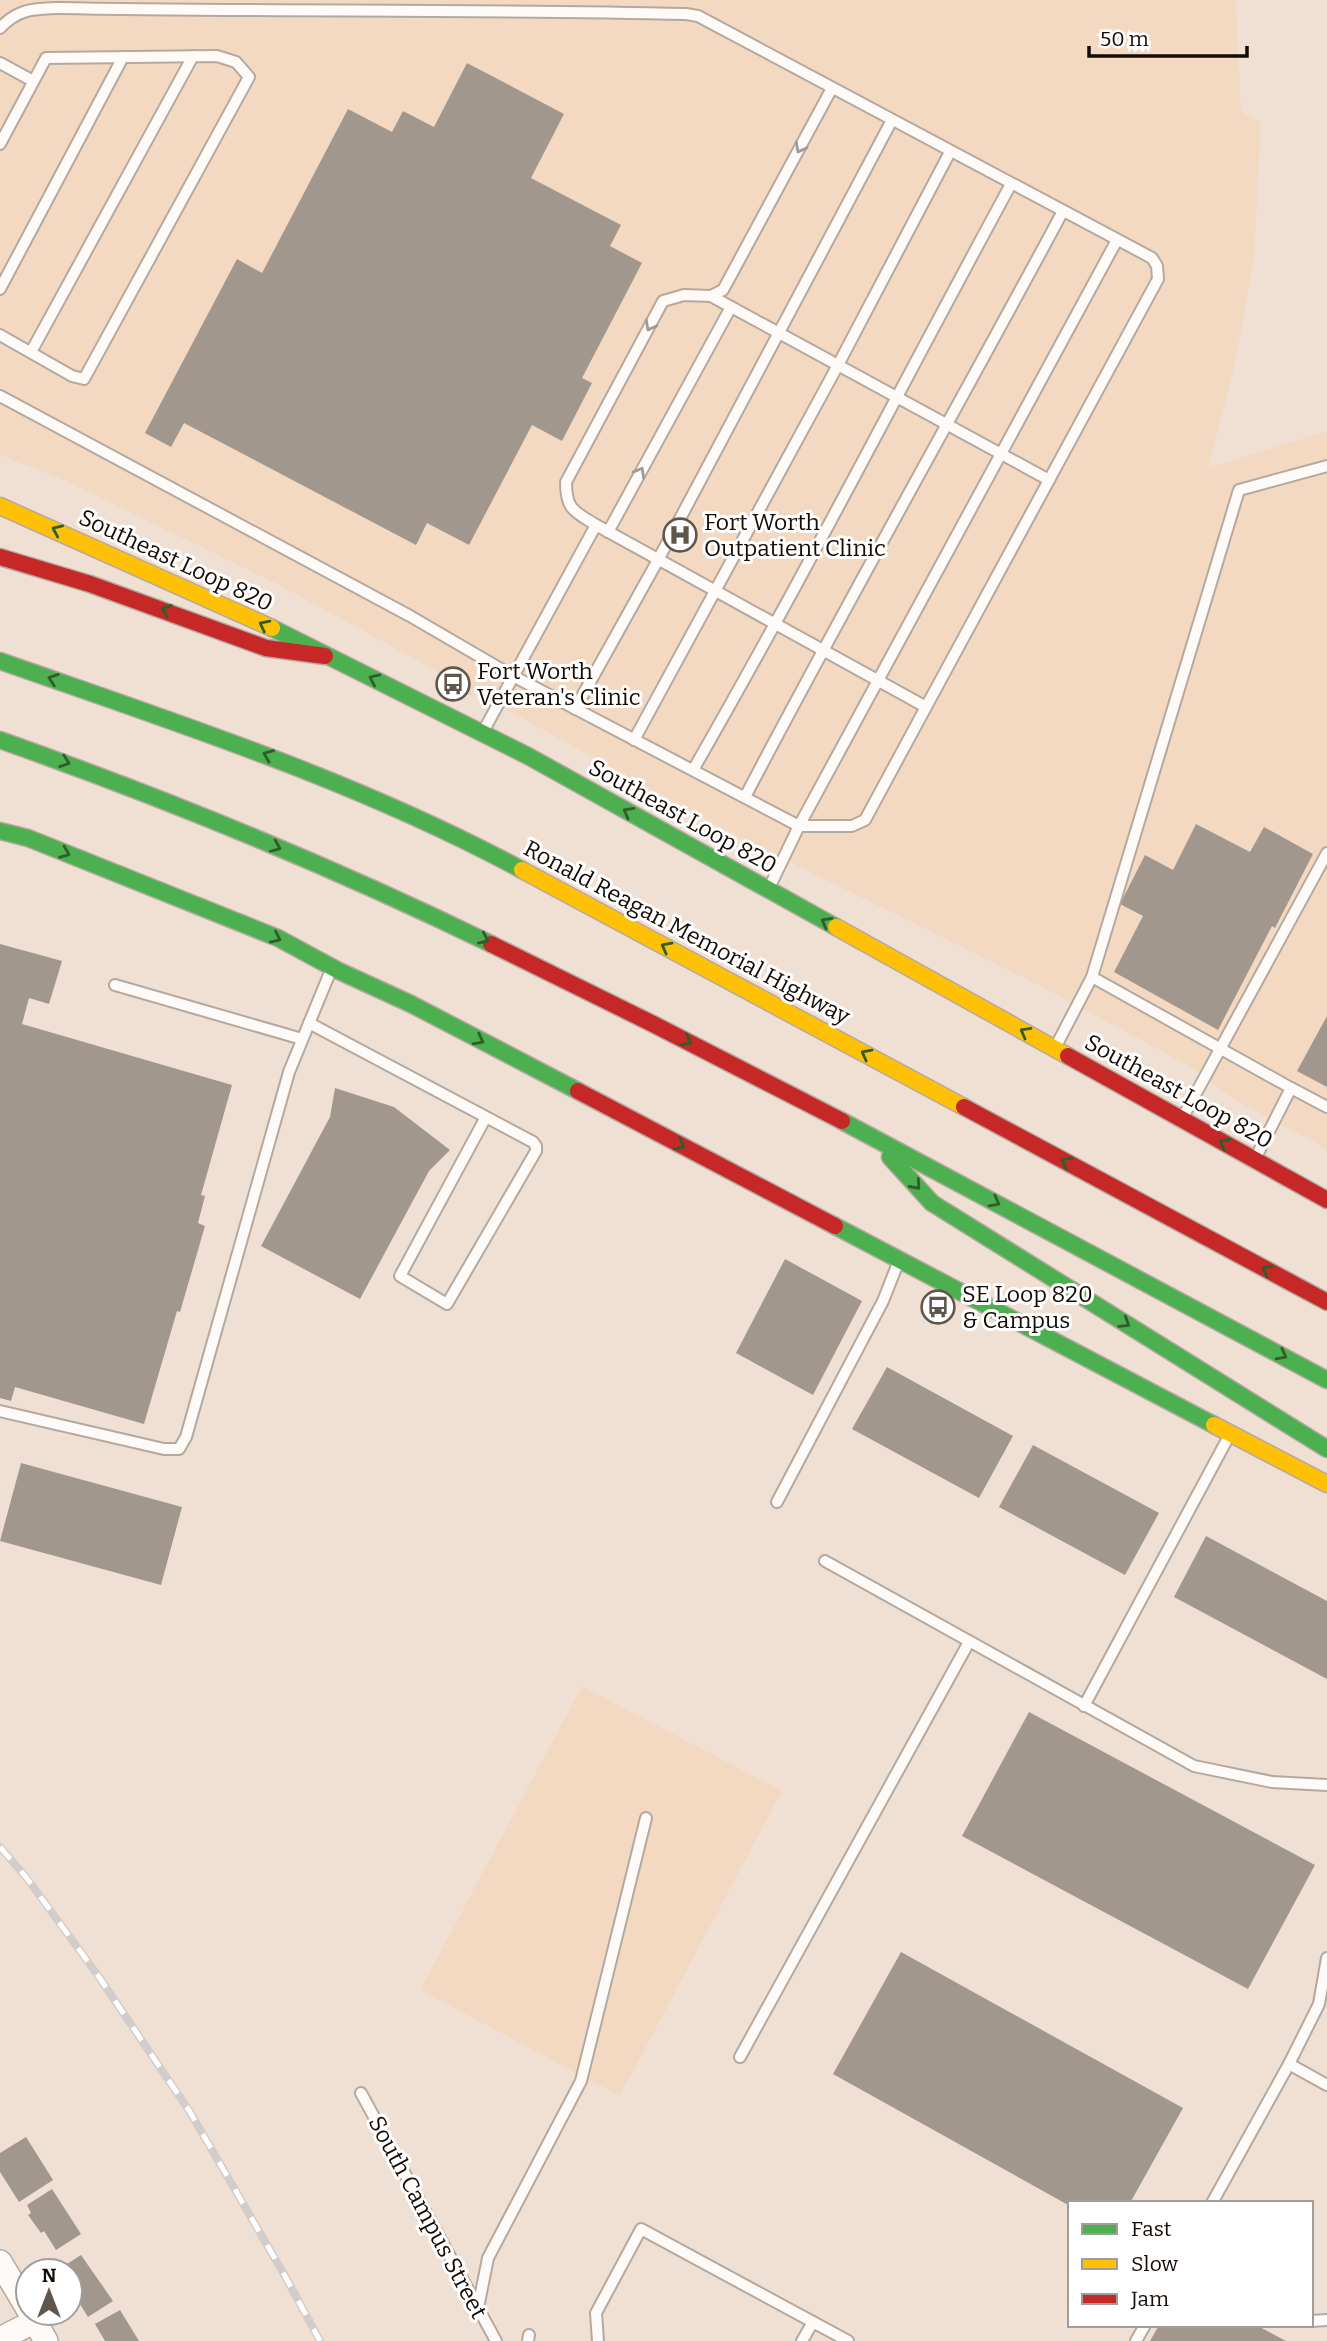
<svg xmlns="http://www.w3.org/2000/svg" width="1327" height="2341" viewBox="0 0 1327 2341" font-family="Bitter,serif">
  <style>
    .built { fill: #f3d9c2 }
    .building { fill: #a2978d }
    .lines { fill: none; stroke-linecap: round; stroke-linejoin: round }
    .lane-casing { stroke: #b5a99f; stroke-width: 14 }
    .street-casing { stroke: #b5a99f; stroke-width: 26 }
    .fast-casing { stroke: #b5a99f; stroke-width: 19 }
    .slow-casing { stroke: #b5a99f; stroke-width: 19 }
    .jam-casing { stroke: #b5a99f; stroke-width: 19 }
    .path { stroke: #dcd7d3; stroke-width: 3.5; stroke-dasharray: 3.5 5; stroke-linecap: butt }
    .lane { stroke: #fdfaf8; stroke-width: 10 }
    .street { stroke: #fdfaf8; stroke-width: 23 }
    .fast { stroke: #4caf50; stroke-width: 16 }
    .slow { stroke: #ffc107; stroke-width: 16 }
    .jam { stroke: #c62828; stroke-width: 16 }
    .rail-casing { stroke: #d2cdca; stroke-width: 8 }
    .rail { stroke: #fff; stroke-width: 5; stroke-dasharray: 16; stroke-linecap: butt }
    .oneway { stroke: #a09a96 }
    .oneway2 { stroke: #305d2a }
    .labels { text-anchor: middle; stroke-width: 6; stroke-linejoin: round; paint-order: stroke }
    .poi-label { font-size: 23px; fill: #140b04; stroke: #fff; text-anchor: start }
    .street-label { font-size: 23px; fill: #140b04; stroke: #fff }
  </style>
  <rect width="100%" height="100%" fill="#f0e0d3"/>
  <g class="built">
    <path d="M0,0h1236l5,111 20,11 -7,139 -20,108 -26,99 119,-37v718l-92,-49 -44,-33 -149,-80 -320,-159 -437,-240 -219,-107 -66,-26z"/>
    <path d="M582,1686l200,105 -162,305 -200,-106z"/>
  </g>
  <g class="building">
    <path d="M467,63l97,51 -33,64 90,47 -11,21 32,17 -60,115 10,5 -30,58 -30,-16 -63,120 -42,-22 -11,22 -232,-122 -13,24 -26,-14 92,-174 25,14 86,-164 44,23 11,-21 31,16z"/>
    <path d="M1196,824l54,28 14,-25 49,27 -38,74 -3,-2 -54,104 -104,-58 29,-56 -23,-12 25,-49 28,15z"/>
    <path d="M0,944l62,17 -13,43 -20,-6 -7,26 210,61 -31,110 4,1 -7,27 7,3 -25,86 -3,-1 -33,113 -129,-37 -4,14 -11,-3z"/>
    <path d="M1327,1016v71l-30,-16z"/>
    <path d="M335,1088l59,19 56,43 -21,21 -69,128 -99,-53 69,-129z"/>
    <path d="M785,1259l77,42 -49,94 -77,-42z"/>
    <path d="M887,1367l126,69 -34,62 -127,-69z"/>
    <path d="M1033,1445l126,68 -34,62 -126,-68z"/>
    <path d="M21,1463l161,44 -21,78 -161,-44z"/>
    <path d="M1206,1536l121,65v78l-153,-82z"/>
    <path d="M1029,1712l286,153 -67,124 -286,-153z"/>
    <path d="M901,1952l282,156 -53,95h-60v3l-237,-132z"/>
    <path d="M26,2137l27,43 -34,22 -19,-30v-19z"/>
    <path d="M52,2189l29,45 -25,16 -12,-19 -3,2 -13,-18 3,-2 -4,-8z"/>
    <path d="M81,2255l32,46 -25,16 -18,-29v-17h-3l-3,-5z"/>
    <path d="M120,2310l19,31h-34l-10,-17z"/>
    <path d="M1159,2325h97l30,16h-136z"/>
  </g>
  <g class="lines">
    <defs>
      <g id="lane">
        <path d="M0,28c18,-19 32,-19 58,-20 209,4 418,1 628,6l12,2 454,242 5,8 1,13 -232,428"/>
        <path d="M0,63l33,18"/>
        <path d="M0,144l46,-86 171,-2 19,6 13,15 -165,302 -12,-3 -72,-41"/>
        <path d="M0,289l123,-232"/>
        <path d="M711,296l338,184"/>
        <path d="M31,352l162,-296"/>
        <path d="M0,396l410,220 103,60 286,150 318,-586"/>
        <path d="M596,525c-22,-14 -30,-15 -30,-43l97,-181 21,-6 27,1 12,-6 109,-202"/>
        <path d="M608,532l123,-225"/>
        <path d="M575,709l83,-149 234,-440"/>
        <path d="M484,730l112,-205 330,182 -61,113 -13,6h-53l-29,60"/>
        <path d="M634,740l204,-375 112,-213"/>
        <path d="M693,770c111,-193 212,-391 318,-586"/>
        <path d="M745,797c103,-197 213,-390 318,-586"/>
        <path d="M1092,977l199,111"/>
        <path d="M115,985l187,54"/>
        <path d="M309,1023l224,119 3,4v5l-89,153 -47,-28 86,-159"/>
        <path d="M1056,1046l36,-69 147,-487 88,-24"/>
        <path d="M1183,1117l144,-264"/>
        <path d="M1256,1157l35,-69 36,19"/>
        <path d="M0,1411l164,38h15l7,-12 103,-365 42,-102"/>
        <path d="M777,1502l106,-201 15,-38"/>
        <path d="M825,1561l369,205 78,16 55,3"/>
        <path d="M1084,1706l145,-270"/>
        <path d="M740,2057l229,-415"/>
        <path d="M1289,2064l38,21"/>
        <path d="M361,2093l135,248"/>
        <path d="M1212,2203l77,-139 30,-60 8,-46"/>
        <path d="M478,2308l10,-50 93,-177 65,-263"/>
        <path d="M1311,2321l16,-1"/>
        <path d="M528,2341l1,-6"/>
        <path d="M598,2341l-2,-28 45,-84 207,112"/>
        <path d="M802,2341l11,-19"/>
        <path d="M1136,2341l9,-16"/>
      </g>
      <g id="street">
        <path d="M0,2262l28,47"/>
        <path d="M30,2313l16,28"/>
        <path d="M0,2339l35,-18"/>
      </g>
      <g id="fast">
        <path d="M272,628l256,128 308,171"/>
        <path d="M0,661c177,62 357,120 522,209"/>
        <path d="M0,740c167,59 331,126 491,204"/>
        <path d="M0,831l28,7 250,100 61,33 72,33 167,87"/>
        <path d="M842,1121l485,259"/>
        <path d="M890,1157l42,46 395,246"/>
        <path d="M835,1226l379,199"/>
      </g>
      <g id="slow">
        <path d="M0,506l272,122"/>
        <path d="M522,870l442,237"/>
        <path d="M836,927l232,129"/>
        <path d="M1214,1425l113,59"/>
      </g>
      <g id="jam">
        <path d="M0,557l90,27 176,64 59,8"/>
        <path d="M491,944l162,80 189,97"/>
        <path d="M1068,1056l259,144"/>
        <path d="M578,1091l257,135"/>
        <path d="M964,1107l363,195"/>
      </g>
    </defs>
    <use href="#lane" class="lane-casing"/>
    <use href="#street" class="street-casing"/>
    <use href="#fast" class="fast-casing"/>
    <use href="#slow" class="slow-casing"/>
    <use href="#jam" class="jam-casing"/>
    <path class="path" d="M435,683l3,-7 32,18 11,-18"/>
    <use href="#lane" class="lane"/>
    <use href="#street" class="street"/>
    <use href="#fast" class="fast"/>
    <use href="#slow" class="slow"/>
    <use href="#jam" class="jam"/>
    <defs>
      <path id="rail" d="M0,1847l26,30 73,100 91,135 95,164 35,65"/>
    </defs>
    <use href="#rail" class="rail-casing"/>
    <use href="#rail" class="rail"/>
  </g>
  <defs><path id="oneway-chevron" d="M-2-3.5L2.5 0L-2 3.5" fill="none" stroke-width="1.6" stroke-linecap="round" stroke-linejoin="round" transform="scale(1.75)"/></defs>
  <g class="oneway">
    <use href="#oneway-chevron" transform="translate(800 148) rotate(118)"/>
    <use href="#oneway-chevron" transform="translate(650 326) rotate(118)"/>
    <use href="#oneway-chevron" transform="translate(640 472) rotate(-61)"/>
  </g>
  <g class="oneway2">
    <use href="#oneway-chevron" transform="translate(57 530) rotate(-156)"/>
    <use href="#oneway-chevron" transform="translate(166 610) rotate(-161)"/>
    <use href="#oneway-chevron" transform="translate(264 625) rotate(-153)"/>
    <use href="#oneway-chevron" transform="translate(53 679) rotate(-161)"/>
    <use href="#oneway-chevron" transform="translate(374 679) rotate(-155)"/>
    <use href="#oneway-chevron" transform="translate(268 755) rotate(-158)"/>
    <use href="#oneway-chevron" transform="translate(65 762) rotate(20)"/>
    <use href="#oneway-chevron" transform="translate(628 812) rotate(-151)"/>
    <use href="#oneway-chevron" transform="translate(276 847) rotate(23)"/>
    <use href="#oneway-chevron" transform="translate(65 853) rotate(22)"/>
    <use href="#oneway-chevron" transform="translate(826 922) rotate(-151)"/>
    <use href="#oneway-chevron" transform="translate(276 938) rotate(25)"/>
    <use href="#oneway-chevron" transform="translate(484 939) rotate(24)"/>
    <use href="#oneway-chevron" transform="translate(666 947) rotate(-152)"/>
    <use href="#oneway-chevron" transform="translate(1025 1032) rotate(-151)"/>
    <use href="#oneway-chevron" transform="translate(479 1040) rotate(28)"/>
    <use href="#oneway-chevron" transform="translate(687 1041) rotate(27)"/>
    <use href="#oneway-chevron" transform="translate(866 1054) rotate(-152)"/>
    <use href="#oneway-chevron" transform="translate(1224 1143) rotate(-151)"/>
    <use href="#oneway-chevron" transform="translate(680 1145) rotate(28)"/>
    <use href="#oneway-chevron" transform="translate(1066 1162) rotate(-152)"/>
    <use href="#oneway-chevron" transform="translate(916 1185) rotate(48)"/>
    <use href="#oneway-chevron" transform="translate(995 1202) rotate(28)"/>
    <use href="#oneway-chevron" transform="translate(1267 1270) rotate(-152)"/>
    <use href="#oneway-chevron" transform="translate(1125 1323) rotate(32)"/>
    <use href="#oneway-chevron" transform="translate(1282 1355) rotate(28)"/>
  </g>
  <defs>
    <symbol id="hospital-ring" viewBox="-11 -11 22 22"><circle r="9.5" fill="#fff" stroke="#61564c" stroke-width="1.5"/><path d="M-5-5h3v3.5h4V-5h3V5h-3V1.5h-4V5h-3Z" fill="#61564c"/></symbol>
    <symbol id="bus-ring" viewBox="-11 -11 22 22"><circle r="9.5" fill="#fff" stroke="#61564c" stroke-width="1.5"/><path d="M-5-6H5V4H4V6H2V4H-2V6H-4V4H-5ZM-3.5-4V0h7V-4ZM-3.5 1.2v1.5H-2V1.2ZM2 1.2v1.5H3.5V1.2Z" fill="#61564c"/></symbol>
  </defs>
  <g fill-rule="evenodd">
    <use href="#hospital-ring" x="661" y="516" width="38" height="38"/>
    <use href="#bus-ring" x="434" y="665" width="38" height="38"/>
    <use href="#bus-ring" x="919" y="1288" width="38" height="38"/>
  </g>
  <g class="labels">
    <g class="poi-label">
      <text x="704" y="530">Fort Worth<tspan x="704" dy="26">Outpatient Clinic</tspan></text>
      <text x="477" y="679">Fort Worth<tspan x="477" dy="26">Veteran's Clinic</tspan></text>
      <text x="962" y="1302">SE Loop 820<tspan x="962" dy="26">&amp; Campus</tspan></text>
    </g>
    <g class="street-label">
      <text transform="translate(176 560) rotate(25)" y="8">Southeast Loop 820</text>
      <text transform="translate(683 816) rotate(29)" y="8">Southeast Loop 820</text>
      <text transform="translate(687 932) rotate(28)" y="8">Ronald Reagan Memorial Highway</text>
      <text transform="translate(1179 1091) rotate(29)" y="8">Southeast Loop 820</text>
      <text transform="translate(428 2217) rotate(62)" y="8">South Campus Street</text>
    </g>
  </g>
  <rect x="1068" y="2201" width="245" height="126" fill="#ffffff" stroke="#a19d9b" stroke-width="2"/>
  <rect x="1082" y="2224" width="35" height="10" fill="#4caf50" stroke="#a19d9b" stroke-width="2"/>
  <text x="1131" y="2236" font-size="21" fill="#140b04">Fast</text>
  <rect x="1082" y="2259" width="35" height="10" fill="#ffc107" stroke="#a19d9b" stroke-width="2"/>
  <text x="1131" y="2271" font-size="21" fill="#140b04">Slow</text>
  <rect x="1082" y="2294" width="35" height="10" fill="#c62828" stroke="#a19d9b" stroke-width="2"/>
  <text x="1131" y="2306" font-size="21" fill="#140b04">Jam</text>
  <g transform="translate(49 2292)"><circle r="33" fill="#ffffff" stroke="#a19d9b" stroke-width="2"/>
  <path d="M0-5L12 26L0 18L-12 26Z" fill="#61564c"/>
  <text y="-10" font-size="19" font-weight="bold" text-anchor="middle" fill="#140b04">N</text>
  </g>
  <path d="M1089 46v10h158v-10" fill="none" stroke="#140b04" stroke-width="3.5"/>
  <text x="1100" y="46" font-size="21" fill="#140b04" stroke="#ffffff" stroke-width="5" paint-order="stroke">50 m</text>
</svg>
